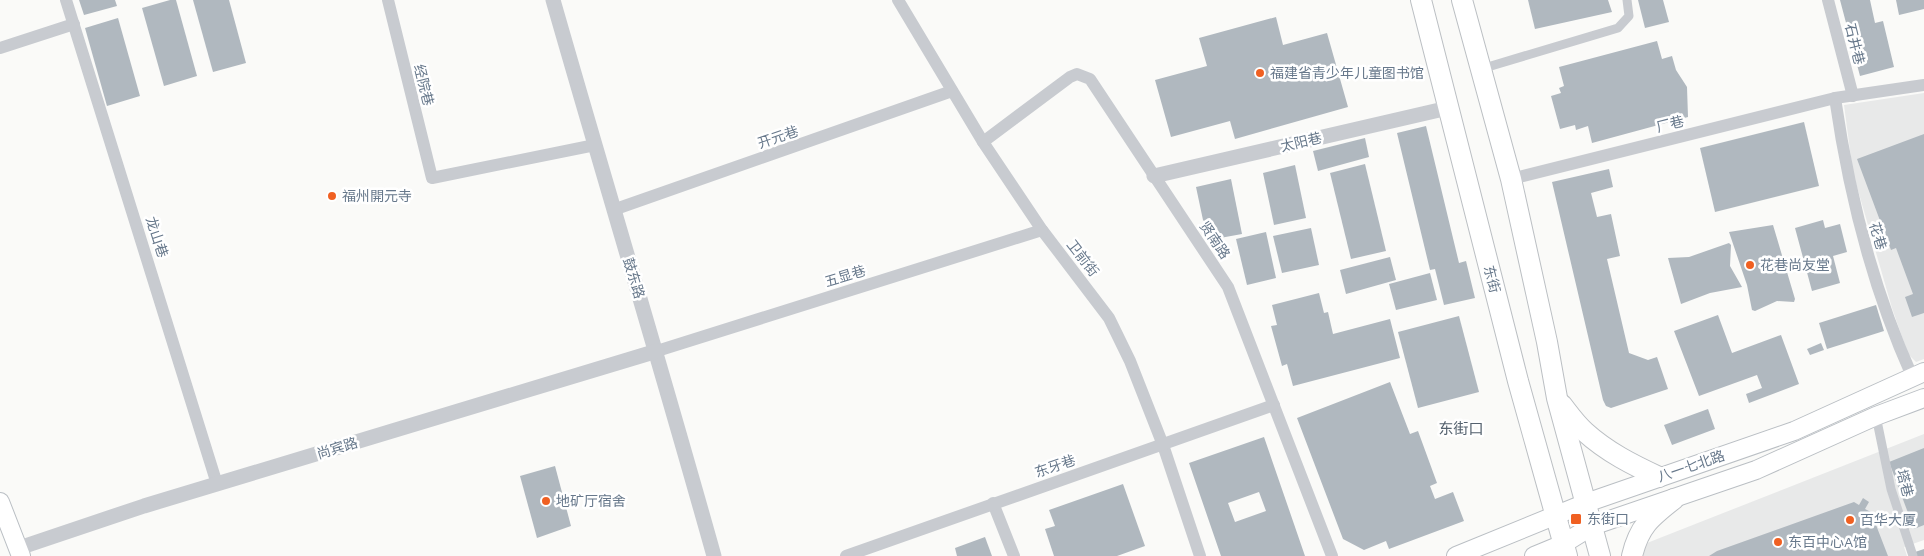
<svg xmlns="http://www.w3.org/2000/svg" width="1924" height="556" viewBox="0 0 1924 556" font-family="'Work Sans','Noto Sans SC',sans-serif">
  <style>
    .built { fill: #e8e9e9 }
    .building { fill: #b0b8bf; fill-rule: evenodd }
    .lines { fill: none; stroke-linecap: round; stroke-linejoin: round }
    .secondary-casing { stroke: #babfc4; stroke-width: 20 }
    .primary-casing { stroke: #bbbfc3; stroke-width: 22 }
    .pedestrian { stroke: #c8cbd0; stroke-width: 9 }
    .minor { stroke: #c8cbd0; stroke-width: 12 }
    .tertiary { stroke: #c8cbd0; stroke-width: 15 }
    .secondary { stroke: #fff; stroke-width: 18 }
    .primary { stroke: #fff; stroke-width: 20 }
    .poi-dot { fill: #f06022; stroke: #fff; stroke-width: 2 }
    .labels { text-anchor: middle; stroke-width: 5; stroke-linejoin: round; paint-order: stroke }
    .street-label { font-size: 14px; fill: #67788b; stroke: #fff }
    .poi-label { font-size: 14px; fill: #67788b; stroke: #fff; text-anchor: start }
    .neighbourhood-label { font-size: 15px; fill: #55626f; stroke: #fff }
  </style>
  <rect width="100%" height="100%" fill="#fafaf8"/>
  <g class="built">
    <path d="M1924,93v266l-8,3 -8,-8 -16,-46 -39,-135 -9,-68z"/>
    <path d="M1924,434v106l-20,7 3,9h-268l8,-13z"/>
  </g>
  <g class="building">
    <path d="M79,0h36l2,6 -33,9z"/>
    <path d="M170,0h6l21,76 -33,10 -22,-78z"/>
    <path d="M193,0h36l17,63 -33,9z"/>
    <path d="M1528,0h80l4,12 -77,17z"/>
    <path d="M1638,0h25l6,22 -24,6z"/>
    <path d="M1840,0h30l5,23 8,-2 11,46 -34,9z"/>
    <path d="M1896,0h28v9l-25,6z"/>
    <path d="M1276,17l7,28 44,-12 21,74 -113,32 -5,-18 -59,16 -16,-57 52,-14 -8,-28z"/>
    <path d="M118,18l22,78 -33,10 -22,-78z"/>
    <path d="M1657,41l5,18 10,-3 4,14 11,17 1,30 -96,26 -4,-17 -12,4 -1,-5 -15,4 -9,-33 10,-3 -2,-5 5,-2 -5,-19z"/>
    <path d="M1804,122l15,64 -104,26 -15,-64z"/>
    <path d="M1426,126l33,137 7,-2 9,37 -31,7 -9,-36 -5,1 -33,-137z"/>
    <path d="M1924,134v179l-12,4 -7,-20 8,-3 -17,-46 -5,2 -34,-91z"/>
    <path d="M1365,138l4,19 -51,14 -5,-20z"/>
    <path d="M1365,164l21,87 -35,8 -21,-86z"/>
    <path d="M1295,165l11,53 -32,7 -11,-52z"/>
    <path d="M1609,169l4,18 -22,6 6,24 14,-3 9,42 -13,3 22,94 19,7 9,-3 11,32 -57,19 -5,-2 -3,-6 -51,-218z"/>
    <path d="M1231,179l11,55 -22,4 -17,-18 -7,-33z"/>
    <path d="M1823,220l2,8 15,-4 7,28 -14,4 7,27 -28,8 -17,-63z"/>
    <path d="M1773,225l22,74 -1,3 -17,-1 -22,10 -3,-1 -5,-25 -18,-53z"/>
    <path d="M1311,228l8,37 -37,8 -9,-37z"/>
    <path d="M1266,232l10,46 -29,7 -11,-46z"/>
    <path d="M1729,243l2,2 -1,21 12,21 -32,6 -29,11 -13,-46 21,-1z"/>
    <path d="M1390,257l6,23 -50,14 -6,-24z"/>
    <path d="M1430,273l7,27 -41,10 -7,-26z"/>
    <path d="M1319,293l5,20 4,-1 5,22 57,-15 10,39 -107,28 -6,-22 -5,2 -11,-40 6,-1 -5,-20z"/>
    <path d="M1876,305l8,26 -57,18 -8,-26z"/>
    <path d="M1718,315l14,38 49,-18 18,49 -50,19 -3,-9 16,-6 -5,-13 -58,21 -25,-65z"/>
    <path d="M1459,316l20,76 -61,16 -20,-76z"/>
    <path d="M1821,343l3,7 -14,5 -3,-6z"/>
    <path d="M1390,382l20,52 8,-3 19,52 -7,3 5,13 18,-7 11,29 -75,28 -3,-8 -22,9 -21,-11 -46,-121z"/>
    <path d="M1708,409l7,20 -43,16 -8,-20z"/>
    <path d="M1264,437l41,119h-84l-32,-93zM1259,492l7,19 -31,11 -7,-19z"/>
    <path d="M1924,448v77l-10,4 -25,-67z"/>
    <path d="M555,466l16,60 -34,12 -17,-62z"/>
    <path d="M1123,484l22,62 -28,10h-63l-9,-27 10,-3 -6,-16z"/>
    <path d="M1863,498l6,4 -4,7 6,3 17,44h-179l8,-5 137,-49 5,3z"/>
    <path d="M985,537l7,19h-35l-2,-8z"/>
    <path d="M1924,549v7h-8l-1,-4z"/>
  </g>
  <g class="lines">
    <defs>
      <g id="secondary">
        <path d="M0,502l21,54"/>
        <path d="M1456,556l130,-53 208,-72 130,-59"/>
        <path d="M1534,556l29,-12 29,-18 164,-56 120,-54 48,-18"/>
      </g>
      <g id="primary">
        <path d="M1421,0l97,381 49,175"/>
        <path d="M1462,0l49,179 36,163 10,56 43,158"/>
        <path d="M1562,405c7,9 14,19 23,27 22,20 48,33 74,45"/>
        <path d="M1632,556c7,-30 19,-39 42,-57"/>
      </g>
    </defs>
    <use href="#secondary" class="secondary-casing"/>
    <use href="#primary" class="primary-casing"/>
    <g class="pedestrian">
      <path d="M1481,69l137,-41 11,-12 -2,-16"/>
      <path d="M1876,416l15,73 22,67"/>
    </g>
    <g class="minor">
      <path d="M66,0l151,484"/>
      <path d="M388,0l44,178 163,-33"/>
      <path d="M898,0l85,142 59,88 67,88 21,43 33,84 37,111"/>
      <path d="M1828,0l25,96"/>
      <path d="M0,48l74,-24"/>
      <path d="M1835,98c14,97 37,189 77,278"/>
      <path d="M983,142l87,-65 7,-3 13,5 138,208 104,269"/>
      <path d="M1511,179l324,-81 89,-13"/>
      <path d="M613,210l339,-119"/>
      <path d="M657,351l385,-121"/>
      <path d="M993,503l21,53"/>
      <path d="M846,556l428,-151"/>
    </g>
    <g class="tertiary">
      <path d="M553,0c53,185 109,370 161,556"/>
      <path d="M1154,176l294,-68"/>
      <path d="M19,548l125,-42 513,-155"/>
    </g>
    <use href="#secondary" class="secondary"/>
    <use href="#primary" class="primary"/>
  </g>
  <g class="poi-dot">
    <circle cx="1260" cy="73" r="5"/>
    <circle cx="332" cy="196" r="5"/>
    <circle cx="1750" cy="265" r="5"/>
    <circle cx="546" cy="501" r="5"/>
    <rect x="1570" y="513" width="12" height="12" rx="2.5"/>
    <circle cx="1850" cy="520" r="5"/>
    <circle cx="1778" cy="542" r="5"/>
  </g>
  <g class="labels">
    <g class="street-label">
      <text transform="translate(1855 44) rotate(76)" y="5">石井巷</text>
      <text transform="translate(424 85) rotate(76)" y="5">经院巷</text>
      <text transform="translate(1670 124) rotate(-14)" y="5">厂巷</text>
      <text transform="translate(778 137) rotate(-19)" y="5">开元巷</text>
      <text transform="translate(1301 142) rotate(-13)" y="5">太阳巷</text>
      <text transform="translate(1878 236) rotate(73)" y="5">花巷</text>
      <text transform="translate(157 237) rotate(72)" y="5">龙山巷</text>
      <text transform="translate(1215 240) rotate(56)" y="5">贤南路</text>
      <text transform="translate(1083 258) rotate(52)" y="5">卫前街</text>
      <text transform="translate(845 276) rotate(-17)" y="5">五显巷</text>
      <text transform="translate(634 278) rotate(73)" y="5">鼓东路</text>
      <text transform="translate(1492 279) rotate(76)" y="5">东街</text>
      <text transform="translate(337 448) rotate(-17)" y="5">尚宾路</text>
      <text transform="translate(1055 466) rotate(-19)" y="5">东牙巷</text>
      <text transform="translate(1691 466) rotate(-19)" y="5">八一七北路</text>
      <text transform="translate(1905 483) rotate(76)" y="5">塔巷</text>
    </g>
    <g class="poi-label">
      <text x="1270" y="78">福建省青少年儿童图书馆</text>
      <text x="342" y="201">福州開元寺</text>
      <text x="1760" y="270">花巷尚友堂</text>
      <text x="556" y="506">地矿厅宿舍</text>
      <text x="1587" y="524">东街口</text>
      <text x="1860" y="525">百华大厦</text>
      <text x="1788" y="547">东百中心A馆</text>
    </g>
    <g class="neighbourhood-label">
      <text x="1461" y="434">东街口</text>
    </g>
  </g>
</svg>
